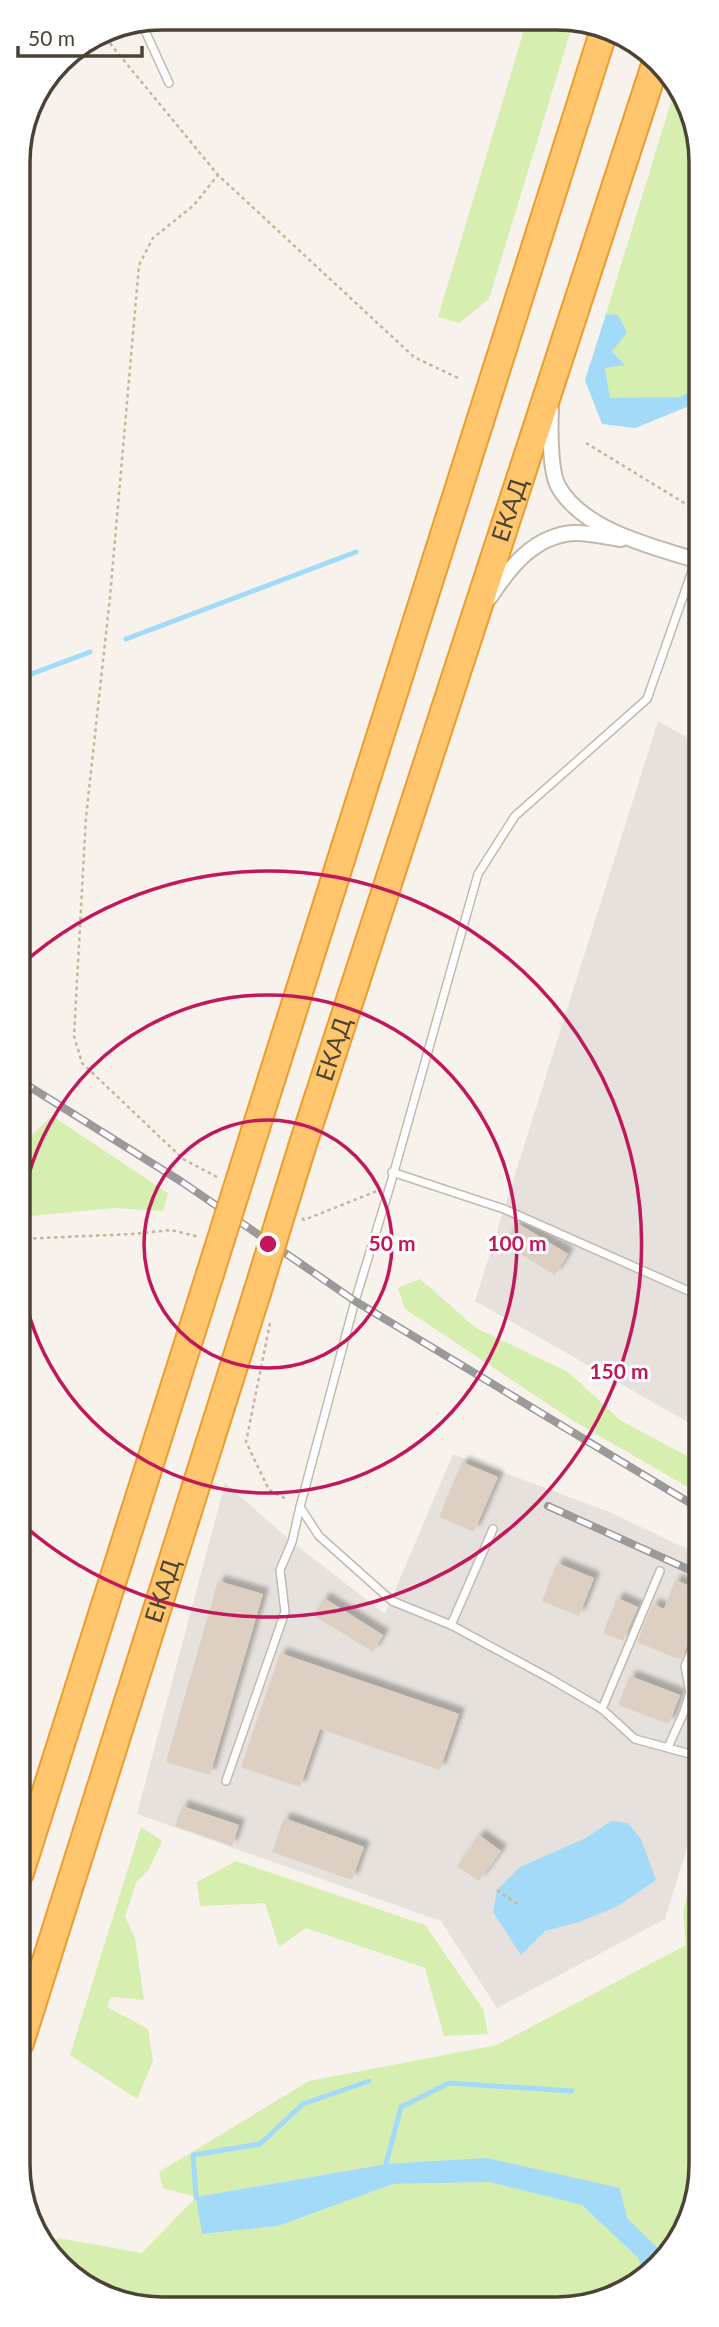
<svg xmlns="http://www.w3.org/2000/svg" width="719" height="2327" viewBox="0 0 719 2327" font-family="Lato,sans-serif">
  <style>
    .industrial { fill: #e6e1dc }
    .green { fill: #d6eeb0 }
    .water { fill: #a3daf8 }
    .lines { fill: none; stroke-linecap: round; stroke-linejoin: round }
    .stream { stroke: #a3daf8; stroke-width: 5 }
    .building { fill: #ddd0c2; filter: url(#shadow) }
    .lane-casing { stroke: #c3baac; stroke-width: 10 }
    .street-casing { stroke: #c3baac; stroke-width: 18 }
    .highway-casing { stroke: #ed9c2f; stroke-width: 30 }
    .path { stroke: #c7b59c; stroke-width: 2.5; stroke-dasharray: 3.5 3.5; stroke-linecap: butt }
    .lane { stroke: #fff; stroke-width: 7 }
    .street { stroke: #fff; stroke-width: 14 }
    .highway { stroke: #ffc66d; stroke-width: 26 }
    .rail-casing { stroke: #9a9a9a; stroke-width: 8 }
    .rail { stroke: #fff; stroke-width: 5; stroke-dasharray: 16; stroke-linecap: butt }
    .highway-bridge-casing { stroke: #ed9c2f; stroke-width: 30; stroke-linecap: butt }
    .highway-bridge { stroke: #ffc66d; stroke-width: 26 }
    .ring { fill: none; stroke: #c2185b; stroke-width: 3.5 }
    .labels { text-anchor: middle; stroke-width: 6; stroke-linejoin: round; paint-order: stroke }
    .street-label { font-size: 24px; fill: #4c4337; stroke: #fff }
    .rim { fill: none; stroke: #4c4337; stroke-width: 3.5 }
    .centre { fill: #c2185b; stroke: #fff; stroke-width: 3.5 }
    .ring-label { font-size: 21px; text-anchor: middle; font-weight: bold; fill: #c2185b; stroke: #fff; stroke-width: 6; stroke-linejoin: round; paint-order: stroke }
  </style>
  <defs>
    <filter id="shadow"><feDropShadow dx="6" dy="-6" stdDeviation="2" flood-color="#0004"/></filter>
  </defs>
  <rect width="100%" height="100%" fill="#f7f2eb"/>
  <g class="industrial">
    <path d="M658,721l42,24v684l-225,-128z"/>
    <path d="M453,1454l154,57 93,44 1,248 -36,116 -168,89 -56,-87 -304,-107 88,-331 67,59 93,72z"/>
  </g>
  <g class="green">
    <path d="M527,20h47l-85,279 -30,24 -21,-6z"/>
    <path d="M675,89l24,45v251l-18,12 -71,2 -5,-31 20,-4 -13,-13 6,-36 -12,-1z"/>
    <path d="M52,1116l116,77 -5,18 -48,-3 -96,9v-85l13,3z"/>
    <path d="M420,1279l56,49 92,44 52,48 80,43v31l-128,-74 -167,-111 -7,-21z"/>
    <path d="M141,1827l21,14 -13,28 -13,14 -11,34 10,21 9,62 -33,-3 -4,10 41,22 5,32 -16,38 -67,-44z"/>
    <path d="M701,1845v329l-34,83 -40,-39 -7,-30 -234,-24 -189,33 6,37 75,-8 115,-42 96,-2 93,23 56,53 6,15 -59,34h-452l-74,-40 -10,-20 9,-9 84,15 54,-56 -33,-9 -4,-16 150,-91 188,-36 189,-100 -3,-33z"/>
    <path d="M236,1861l189,64 58,84 5,25 -44,2 -19,-68 -119,-40 -27,19 -14,-44 -65,3 -3,-24z"/>
  </g>
  <g class="water">
    <path d="M606,314l12,1 9,18 -15,18 13,14 -20,3 5,30 71,-1 18,-12v17l-64,26 -33,-4 -17,-44z"/>
    <path d="M611,1821l17,2 13,16 15,41 -38,26 -39,16 -34,9 -24,24 -28,-43 4,-22 23,-23 66,-29z"/>
    <path d="M487,2158l133,30 7,30 40,39 -1,3 -22,13 -6,-15 -56,-53 -93,-23 -96,2 -115,42 -76,8 -6,-37 190,-33z"/>
  </g>
  <g class="lines">
    <g class="stream">
      <path d="M126,639l230,-87"/>
      <path d="M18,679l72,-27"/>
      <path d="M386,2164l15,-57 48,-24 123,8"/>
      <path d="M196,2197l-3,-42 67,-11 43,-40 66,-23"/>
    </g>
  </g>
  <g class="building">
    <path d="M517,1223l51,31 -13,21 -51,-31z"/>
    <path d="M462,1462l36,15 -24,55 -35,-15z"/>
    <path d="M557,1563l37,15 -15,38 -37,-15z"/>
    <path d="M675,1580l26,10v33l-6,4 -14,33 -44,-18 16,-38 11,5z"/>
    <path d="M218,1581l45,13 -53,181 -44,-13z"/>
    <path d="M324,1598l59,37 -10,17 -60,-37z"/>
    <path d="M617,1598l21,9 -15,34 -20,-8z"/>
    <path d="M280,1653l179,61 -19,56 -120,-41 -20,58 -59,-20z"/>
    <path d="M630,1676l50,19 -11,29 -51,-19z"/>
    <path d="M182,1806l57,19 -7,21 -57,-20z"/>
    <path d="M284,1818l80,29 -12,33 -80,-28z"/>
    <path d="M479,1835l22,16 -22,30 -22,-15z"/>
  </g>
  <g class="lines">
    <defs>
      <g id="lane">
        <path d="M141,22l28,61"/>
        <path d="M696,560l-49,139 -132,117 -37,58 -88,312 -35,115 -55,206 19,29 73,65 59,24 100,54 51,30 33,30 66,18"/>
        <path d="M392,1172l112,37 196,87"/>
        <path d="M451,1625l42,-96"/>
        <path d="M602,1709l58,-138"/>
        <path d="M668,1747l16,-35 6,-20 -5,-26 16,-37"/>
        <path d="M226,1781l59,-169 -5,-42 12,-28 8,-35"/>
      </g>
      <g id="street">
        <path d="M551,410c-1,18 -1,61 7,76 25,45 96,61 141,75"/>
        <path d="M490,597c20,-30 44,-61 83,-64 15,-1 33,4 48,6"/>
      </g>
      <g id="highway">
        <path d="M255,1131l349,-1101"/>
        <path id="s1" d="M302,1147l355,-1088"/>
        <path d="M20,1873l190,-599"/>
        <path id="s2" d="M20,2043l237,-750"/>
      </g>
    </defs>
    <use href="#lane" class="lane-casing"/>
    <use href="#street" class="street-casing"/>
    <use href="#highway" class="highway-casing"/>
    <g class="path">
      <path d="M103,31l9,15 106,129 196,182 46,22"/>
      <path d="M586,443l113,69"/>
      <path d="M217,1177l-34,-18 -101,-96 -8,-27 12,-219 24,-220 29,-332 14,-27 41,-33 24,-30"/>
      <path d="M302,1218l2,2 73,-29"/>
      <path d="M19,1239l113,-5 39,-4 29,7"/>
      <path d="M270,1323l-24,119 23,48 19,10"/>
      <path d="M497,1890l22,15"/>
    </g>
    <use href="#lane" class="lane"/>
    <use href="#street" class="street"/>
    <use href="#highway" class="highway"/>
    <defs>
      <g id="rail">
        <path d="M19,1080l163,102 173,119 345,208"/>
        <path d="M548,1506l153,69"/>
      </g>
    </defs>
    <use href="#rail" class="rail-casing"/>
    <use href="#rail" class="rail"/>
    <defs>
      <g id="highway-bridge">
        <path d="M210,1274l45,-143"/>
        <path d="M257,1293l45,-146"/>
      </g>
    </defs>
    <use href="#highway-bridge" class="highway-bridge-casing"/>
    <use href="#highway-bridge" class="highway-bridge"/>
  </g>
  <g class="ring">
    <circle cx="268" cy="1244" r="124"/>
    <path d="M19 1237A249 249 0 1 1 19 1251"/>
    <path d="M21 965A373 373 0 1 1 21 1523"/>
  </g>
  <g class="labels">
    <g class="street-label">
      <text dy="8" stroke="none"><textPath href="#s1" startOffset="670">ЕКАД</textPath></text>
      <text dy="8" stroke="none"><textPath href="#s1" startOffset="103">ЕКАД</textPath></text>
      <text dy="8" stroke="none"><textPath href="#s2" startOffset="474">ЕКАД</textPath></text>
    </g>
  </g>
  <path d="M0 0H719V2327H0ZM162 30H557A132 132 0 0 1 689 162V2165A132 132 0 0 1 557 2297H162A132 132 0 0 1 30 2165V162A132 132 0 0 1 162 30Z" fill="#fff" fill-rule="evenodd"/>
  <path class="rim" d="M162 30H557A132 132 0 0 1 689 162V2165A132 132 0 0 1 557 2297H162A132 132 0 0 1 30 2165V162A132 132 0 0 1 162 30Z"/>
  <circle cx="268" cy="1244" r="10" class="centre"/>
  <g class="ring-label">
    <text x="392" y="1251">50 m</text>
    <text x="517" y="1251">100 m</text>
    <text x="619" y="1379">150 m</text>
  </g>
  <path d="M18 46v10h124v-10" fill="none" stroke="#4c4337" stroke-width="3.5"/>
  <text x="28" y="46" font-size="21" fill="#4c4337" stroke="#ffffff" stroke-width="5" paint-order="stroke">50 m</text>
</svg>
